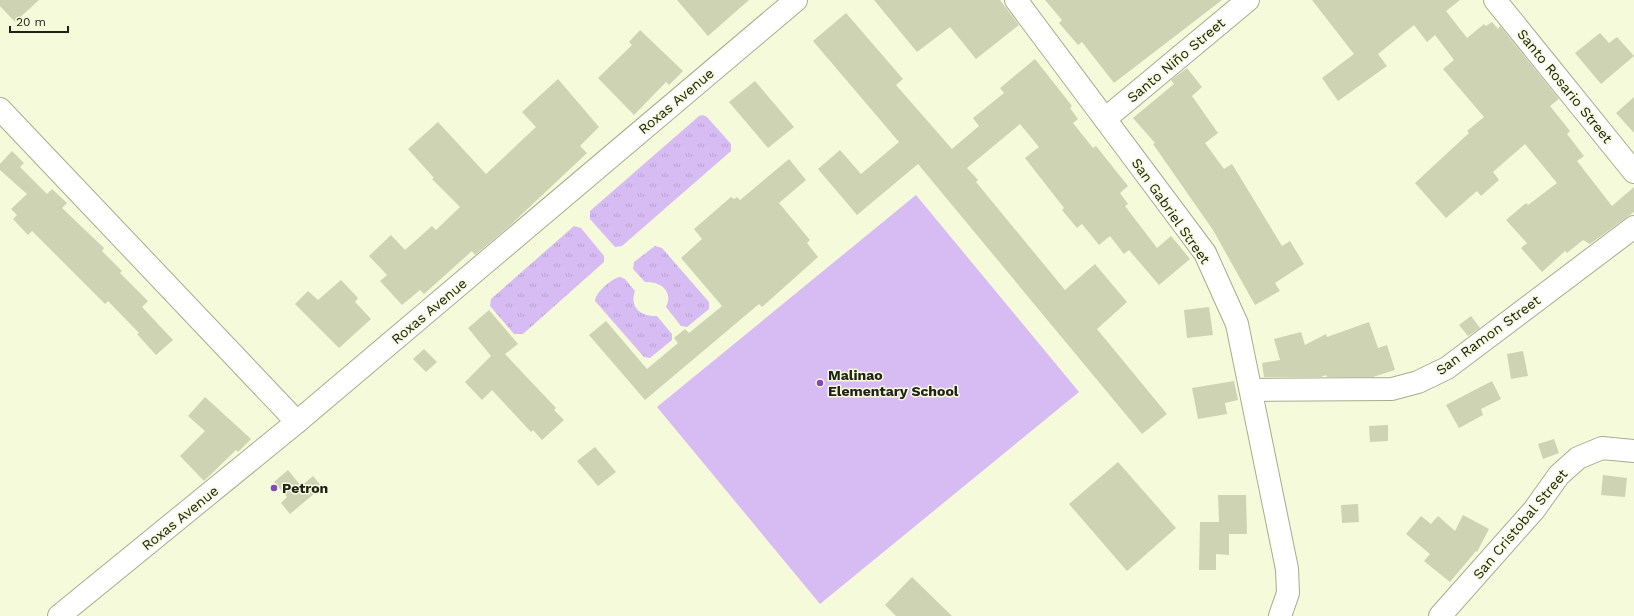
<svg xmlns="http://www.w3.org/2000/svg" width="1634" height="616" viewBox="0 0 1634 616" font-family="'Work Sans',sans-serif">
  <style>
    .grass { fill: url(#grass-tufts) }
    .pitch { fill: #d7bcf4 }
    .building { fill: #ced3b4 }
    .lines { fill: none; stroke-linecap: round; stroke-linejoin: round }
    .minor-casing { stroke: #a7ac8e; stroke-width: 24 }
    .major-casing { stroke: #a7ac8e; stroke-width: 24 }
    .minor { stroke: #fff; stroke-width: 22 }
    .major { stroke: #fff; stroke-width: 22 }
    .poi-dot { fill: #8645b9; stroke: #f5fada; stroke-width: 1.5 }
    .labels { text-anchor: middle; stroke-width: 3; stroke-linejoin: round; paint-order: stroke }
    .street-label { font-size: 14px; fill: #212217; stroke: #f5fada }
    .poi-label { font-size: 14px; font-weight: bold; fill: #212217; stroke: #f5fada; text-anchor: start }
  </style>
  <defs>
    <pattern id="grass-tufts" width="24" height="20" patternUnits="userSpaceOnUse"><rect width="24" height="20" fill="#d7bcf4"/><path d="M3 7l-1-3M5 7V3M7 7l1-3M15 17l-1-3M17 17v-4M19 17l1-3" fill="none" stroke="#b8a1d0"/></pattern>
  </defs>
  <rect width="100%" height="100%" fill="#f5fada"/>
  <g class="grass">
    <path d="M703,115l4,2 24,27v7l-109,95 -7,1 -25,-28v-8l109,-95z"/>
    <path d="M574,226l7,2 23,28v6l-81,72h-9l-24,-28 1,-7z"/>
    <path d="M655,246l7,2 47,54v7l-22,18 -6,-1 -15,-19c8,-16 -6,-26 -21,-25l-12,-13 1,-7z"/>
    <path d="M620,277l5,2 10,12c-6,16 6,26 22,25l15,18v6l-22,18 -6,-1 -49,-56c0,-8 17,-23 25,-24z"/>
  </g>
  <path class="pitch" d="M916,195l163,197 -259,212 -163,-197z"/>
  <g class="building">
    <path d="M0,0h39l-24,22 -15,-16z"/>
    <path d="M677,0h72l-41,36z"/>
    <path d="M874,0h126l19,25 -43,34 -26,-32 -33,25z"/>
    <path d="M1045,0h177l-108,83 -32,-41 -4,3 -19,-22 3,-3z"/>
    <path d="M1312,0h148l-14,11 21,27 17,-14 2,2 6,-4 6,7 2,-3 59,73 -9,7 20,25 -3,3 17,22 -7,5 35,45 22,-19v25l-44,32 -7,-4 -16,13 -2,-2 -23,21 -21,-24 6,-5 -21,-23 20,-17 2,2 29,-22 -32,-39 -32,28 6,8 -18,16 -4,-5 -31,27 -31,-35 54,-50 -2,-2 17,-14 -41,-48 11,-9 -19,-25 -8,7 -13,-17 -36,29 9,12 -49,35 -16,-23 32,-24z"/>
    <path d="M846,13l57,66 -7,6 56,64 27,-23 -6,-8 31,-25 -4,-5 35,-29 37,47 -2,2 8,11 -5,4 20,25 3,-2 32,40 -8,7 8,11 -3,2 32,42 14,-12 19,23 -31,26 -30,-35 -5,4 -14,-18 -11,9 -17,-21 -5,4 -15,-18 2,-2 -39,-50 14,-11 -19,-23 -53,44 11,12 -2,2 89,108 30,-26 32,38 -30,27 70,85 -25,20 -224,-270 -61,51 -39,-46 22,-19 21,24 38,-32 -86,-101z"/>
    <path d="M640,30l43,41 -14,14 -3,-3 -32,33 -36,-37 34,-33 -3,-3z"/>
    <path d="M1600,33l9,10 8,-6 17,19 -33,28 -26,-31z"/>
    <path d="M1187,68l15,19 -10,9 26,37 -13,10 19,26 8,-5 50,82 8,-5 14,23 -29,19 5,8 -25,14 -42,-75 -60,-86 2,-1 -22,-25 41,-34 -3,-4z"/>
    <path d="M558,79l41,48 -19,19 7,7 -82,77 -30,25 -3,-4 -48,43 -4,-4 -18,15 -22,-24 7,-6 -18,-19 22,-21 14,15 27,-24 4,4 24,-23 -28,-28 2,-1 -26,-29 30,-27 48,52 50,-47 -14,-15z"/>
    <path d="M755,81l39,46 -26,21 -39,-46z"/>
    <path d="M1634,97v36l-18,-20z"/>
    <path d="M12,151l12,12 -4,4 27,27 5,-5 15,14 -5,5 42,40 -2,3 20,20 -2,2 28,28 -6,6 31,33 -17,15 -19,-21 2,-1 -31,-32 -3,3 -73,-73 -4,4 -15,-16 4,-4 -6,-6 16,-15 -27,-24v-6z"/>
    <path d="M789,159l17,21 -27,23 31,37 -3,3 11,14 -56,50 -3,-3 -114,96 -56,-65 17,-14 41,48 31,-26 -4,-5 11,-9 4,4 33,-27 -41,-48 21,-19 -8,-10 37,-32 3,2 3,-2 3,3z"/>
    <path d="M341,280l17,18 -3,4 16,17 -32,29 -44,-44 13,-13 10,9z"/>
    <path d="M1209,307l4,28 -26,3 -3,-28z"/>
    <path d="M489,310l29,34 -13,10 51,54 -2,2 10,10 -22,20 -9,-10 -2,2 -39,-42 -10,10 -17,-18 26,-26 -23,-28z"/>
    <path d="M1471,316l9,12 -12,8 -9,-11z"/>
    <path d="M1369,322l9,26 9,-3 8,25 -22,7h-46l-1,-2 -5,2h-57l-2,-14 18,-3 -6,-21 27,-7 4,13 21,-11 1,3z"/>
    <path d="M424,349l13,13 -11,10 -13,-13z"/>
    <path d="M1523,351l5,25 -17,3 -4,-25z"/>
    <path d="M1234,381l4,19 -13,3 2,11 -29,5 -6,-31z"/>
    <path d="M1492,381l9,18 -20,10 2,6 -24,13 -13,-23z"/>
    <path d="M205,397l46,42 -13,13 -2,-2 -32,31 -24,-25 25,-25 -17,-15z"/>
    <path d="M1388,425v16l-18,1 -1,-16z"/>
    <path d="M1554,439l5,14 -16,6 -5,-15z"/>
    <path d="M595,447l21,25 -18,14 -21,-25z"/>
    <path d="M1118,462l58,66 -49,43 -58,-67z"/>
    <path d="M288,470l13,16 12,-10 9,11 -32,27 -9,-11 6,-6 -13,-15z"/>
    <path d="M1603,475l24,3 -2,19 -24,-2z"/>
    <path d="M1218,495h28l1,39h-18v21l-13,-1v16h-17l1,-48h19z"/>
    <path d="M1358,504l1,18 -17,1 -1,-18z"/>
    <path d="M1463,515l26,14 -12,23 -1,-1 -26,31 -26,-21 6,-7 -24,-20 15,-18 10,8 7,-8 17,15z"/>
    <path d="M912,577l40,39h-56l-11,-11z"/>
  </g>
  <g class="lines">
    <defs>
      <g id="minor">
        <path d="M1016,0l189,253 32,71 50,245 1,24 -8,23"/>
        <path d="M1495,0l139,172"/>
        <path d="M0,109l297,313"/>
        <path d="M1105,119l143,-119"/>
        <path d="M1251,390l141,-1 26,-7 29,-14 187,-141"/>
        <path d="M1440,616l94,-106 25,-35 19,-17 24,-10 32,3"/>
      </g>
      <path id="major" d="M59,616l238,-194 499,-422"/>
    </defs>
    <use href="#minor" class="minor-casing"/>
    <use href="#major" class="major-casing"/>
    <use href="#minor" class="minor"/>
    <use href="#major" class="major"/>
  </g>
  <g class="poi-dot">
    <circle cx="820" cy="383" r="4"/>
    <circle cx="274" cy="488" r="4"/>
  </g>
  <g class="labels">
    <g class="street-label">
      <text transform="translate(1176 60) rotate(-40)" y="5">Santo Niño Street</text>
      <text transform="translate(1565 86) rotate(51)" y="5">Santo Rosario Street</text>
      <text transform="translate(676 101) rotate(-40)" y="5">Roxas Avenue</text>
      <text transform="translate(1171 211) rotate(55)" y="5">San Gabriel Street</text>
      <text transform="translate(429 311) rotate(-40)" y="5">Roxas Avenue</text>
      <text transform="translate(1488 335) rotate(-36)" y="5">San Ramon Street</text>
      <text transform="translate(180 518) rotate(-39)" y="5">Roxas Avenue</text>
      <text transform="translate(1520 524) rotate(-50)" y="5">San Cristobal Street</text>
    </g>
    <g class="poi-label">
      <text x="828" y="380">Malinao<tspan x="828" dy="16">Elementary School</tspan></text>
      <text x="282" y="493">Petron</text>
    </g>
  </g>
  <path d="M10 26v6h58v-6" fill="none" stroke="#212217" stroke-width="2"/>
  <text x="16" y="26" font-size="12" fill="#212217" stroke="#f5fada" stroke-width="3" paint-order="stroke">20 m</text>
</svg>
